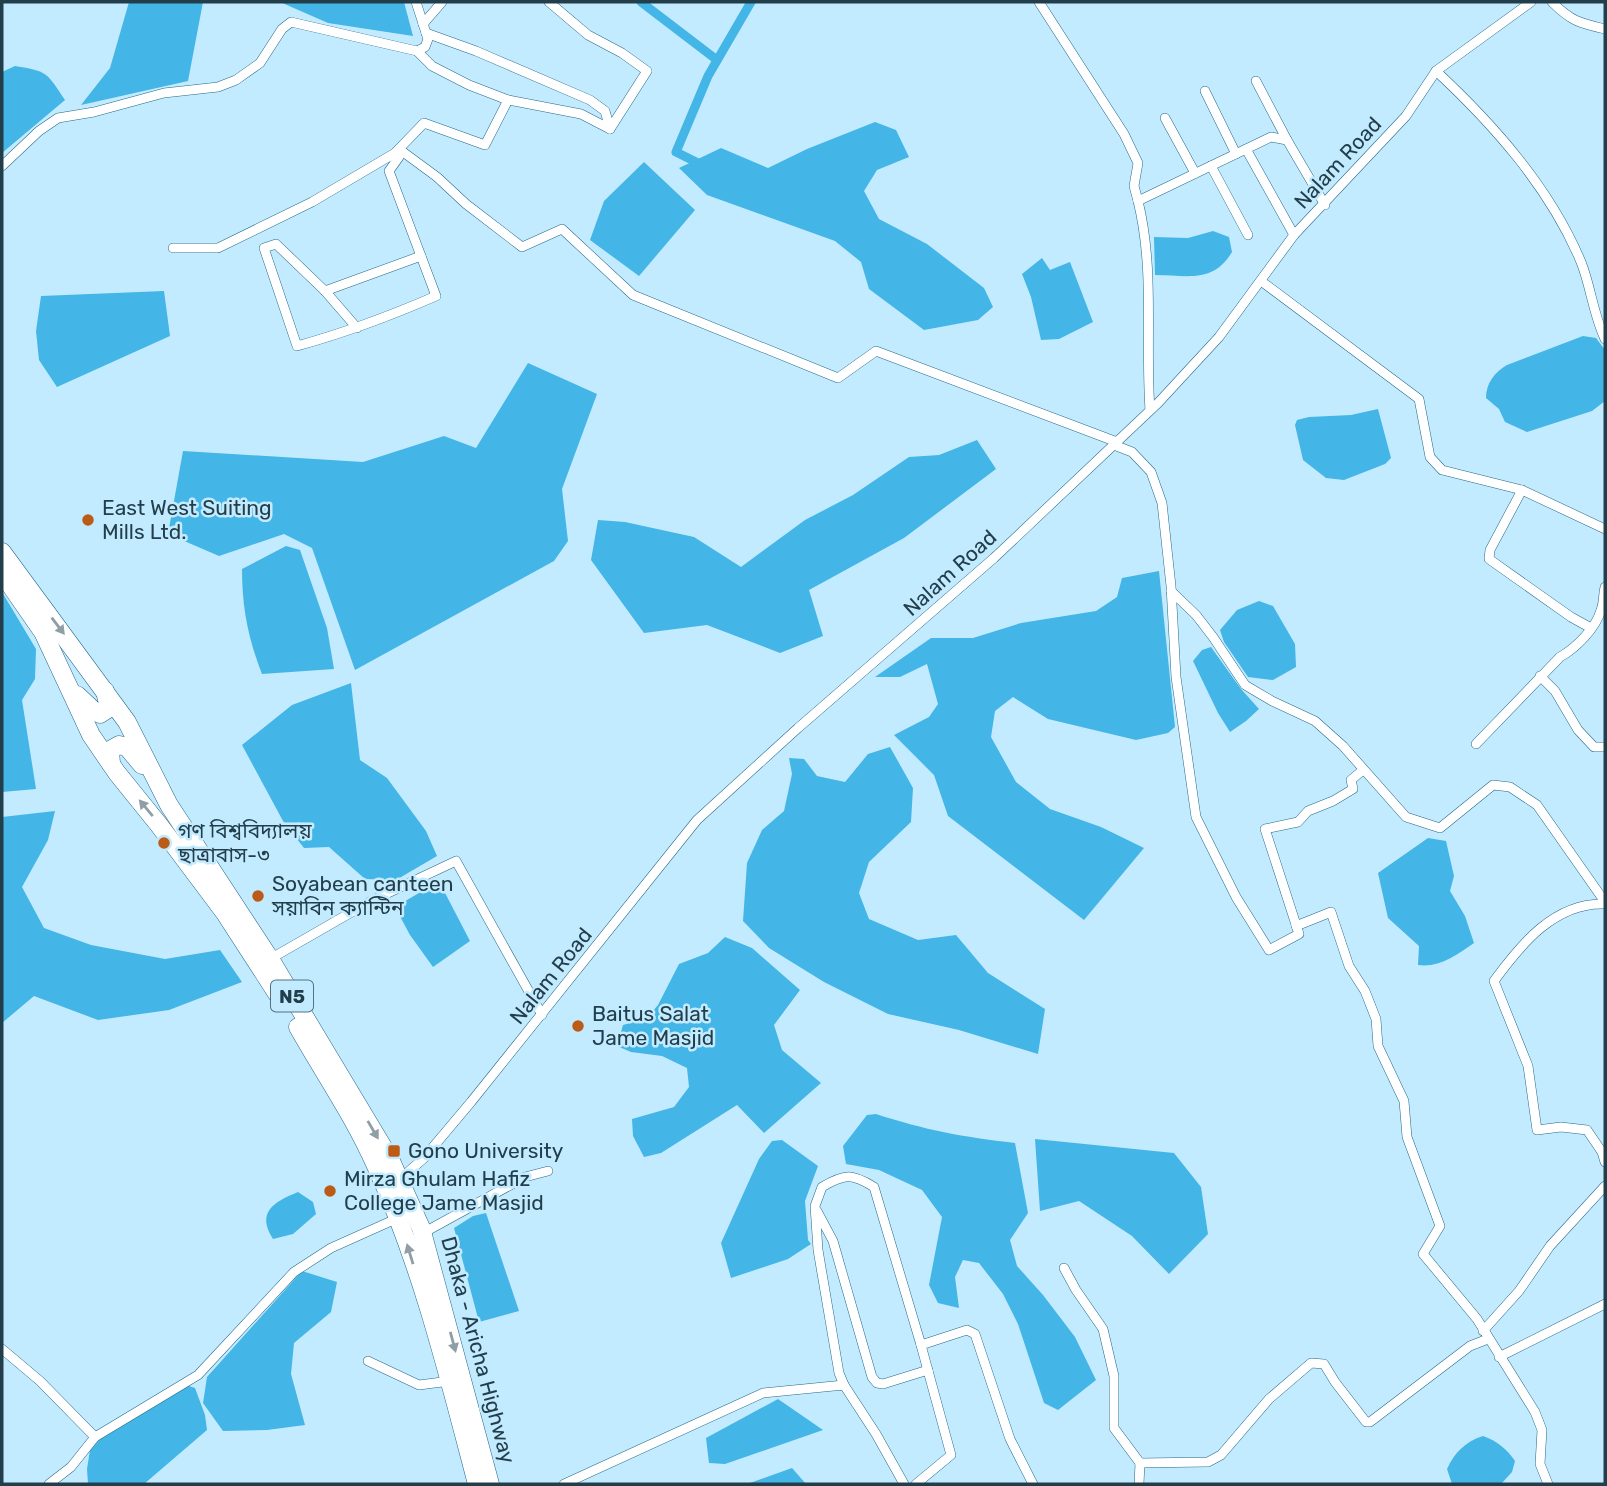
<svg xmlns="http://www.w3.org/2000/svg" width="1607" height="1486" viewBox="0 0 1607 1486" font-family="Rubik,'Noto Sans Bengali',sans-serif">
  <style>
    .water { fill: #43b5e6 }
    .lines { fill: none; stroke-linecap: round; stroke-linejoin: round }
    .canal { stroke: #43b5e6; stroke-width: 9 }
    .street-casing { stroke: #246987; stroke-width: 10 }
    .highway-casing { stroke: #246987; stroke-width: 19 }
    .street { stroke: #fff; stroke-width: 9 }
    .highway { stroke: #fff; stroke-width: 18 }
    .oneway { fill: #909ea5 }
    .poi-dot { fill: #bb5b15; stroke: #c3ebff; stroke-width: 2.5 }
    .labels { text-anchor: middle; stroke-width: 5; stroke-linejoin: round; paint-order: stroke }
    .shield { fill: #c3ebff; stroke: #527281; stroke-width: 2 }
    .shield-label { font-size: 19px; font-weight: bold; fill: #223e4b }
    .street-label { font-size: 21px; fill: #223e4b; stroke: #c3ebff }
    .poi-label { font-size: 21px; fill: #223e4b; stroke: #c3ebff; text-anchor: start }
  </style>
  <rect width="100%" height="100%" fill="#c3ebff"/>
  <g class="water">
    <path d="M129,2h74l-15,79 -107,24 29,-37z"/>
    <path d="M280,2h124l9,34 -85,-13z"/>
    <path d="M15,66c33,5 32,7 50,34l-63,53v-81z"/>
    <path d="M875,122l21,8 13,27 -32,13 -13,21 15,28 48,25 57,44 9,19 -15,13 -54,10 -55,-41 -8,-27 -26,-21 -128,-46 -28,-27 42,-20 47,20 39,-19z"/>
    <path d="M644,162l51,48 -56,66 -49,-36 14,-39z"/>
    <path d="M1213,231l16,6 3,15c-19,32 -45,23 -77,23l-1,-38 34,1z"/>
    <path d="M1042,258l8,12 20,-8 23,60 -34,17 -18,1 -10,-43 -9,-23z"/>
    <path d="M164,291l6,45 -113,51 -18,-27 -3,-29 5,-35z"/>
    <path d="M1583,336l13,2 9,12v51l-13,10 -65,21 -22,-10 -6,-13 -13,-11c0,-15 9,-26 21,-33z"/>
    <path d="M528,363l69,31 -35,95 6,52 -14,20 -199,109 -43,-122 -28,-14 -65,22 -51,-22 15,-83 180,11 81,-26 32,12z"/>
    <path d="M1378,409l13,49 -6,6 -41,16 -18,-2 -23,-18 -8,-35 2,-5 12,-3 42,-2z"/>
    <path d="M977,440l19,29 -92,69 -95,52 14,46 -43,17 -73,-28 -63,8 -53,-73 7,-40 27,2 69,15 47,30 64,-47 48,-25 56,-38 30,-2z"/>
    <path d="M286,546l14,4 27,78 7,41 -72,5c-14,-36 -20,-66 -20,-105z"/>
    <path d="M1159,571l16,156 -7,6 -32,7 -88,-21 -35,-22 -18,14 -4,26 25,45 34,27 51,18 43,21 -60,72 -136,-104 -14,-41 -40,-40 35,-18 9,-13 -11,-40 -27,13h-25l56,-39h42l48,-15 75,-12 21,-14 5,-19z"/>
    <path d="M2,592l34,57 -1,30 -13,21 14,89 -34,3z"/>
    <path d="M1259,601l14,5 22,38 1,23 -23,13 -25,-3 -24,-35 -4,-12 17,-20z"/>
    <path d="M1211,647l30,42 18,20 -13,12 -16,11 -12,-19 -25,-52 9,-11z"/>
    <path d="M351,683l9,77 27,18 39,53 11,25 -41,24 -31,-1 -36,-32 -25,1 -21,-27 -41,-76 50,-40z"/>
    <path d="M890,747l23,41 -2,34 -42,40 -10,31 10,26 49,21 38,-5 32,38 57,36 -7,45 -79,-24 -71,-16 -64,-32 -55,-34 -26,-27 4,-58 15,-33 22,-19 8,-37 -3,-16 15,1 13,17 28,6 23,-28z"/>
    <path d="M55,811l-7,29 -26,47 22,41 47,17 74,14 55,-9 22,32 -73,28 -71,10 -64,-24 -32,27v-206z"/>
    <path d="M1428,838l18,3 8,35 -4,15 15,25 9,27c-17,12 -35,25 -56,22l1,-19 -31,-28 -10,-45z"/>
    <path d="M431,886l12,3 27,52 -37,26 -23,-32 -15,-28z"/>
    <path d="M725,937l27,11 48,42 -26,35 8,25 39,33 -57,50 -27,-28 -76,48 -17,4 -11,-21 -1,-17 42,-12 15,-20 -2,-19 -25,-12 -31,-4 -14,-6 6,-21 24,-7 11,-13 21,-41 29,-11z"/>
    <path d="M876,1114c49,16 87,23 139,29l13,70 -18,27 7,26 26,29 32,42 21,43 -38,30 -14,-7 -26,-79 -15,-30 -24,-31 -16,-3 -8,17 4,31 -21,-5 -9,-18 13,-68 -20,-27 -43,-20 -33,-6 -3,-18 24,-31z"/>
    <path d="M1035,1139l139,14 27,34 7,47 -39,40 -37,-38 -53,-35 -39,10z"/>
    <path d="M782,1140l36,26 -13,35 3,39 3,4 -23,15 -57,19 -10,-35 38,-84 13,-18z"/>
    <path d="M298,1192l15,10 3,12 -23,20 -20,5c-17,-26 0,-37 25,-47z"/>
    <path d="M486,1213l33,98 -40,11 -25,-94 19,-12z"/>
    <path d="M302,1271l35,11 -6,30 -37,31 -3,31 14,51 -38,5 -44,1 -20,-28 4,-26z"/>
    <path d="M186,1385l9,3 10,27 2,15 -63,54h-56l-1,-15 3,-19 14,-15 53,-30z"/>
    <path d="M778,1399l45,31 -98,34 -16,-1 -3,-25z"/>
    <path d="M1483,1436c14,5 24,13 32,25l-3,11 -11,12h-49l-5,-15c7,-16 19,-28 36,-33z"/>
    <path d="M792,1468l14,16h-59z"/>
  </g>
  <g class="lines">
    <g class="canal">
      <path d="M641,2l76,58"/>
      <path d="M704,166l-28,-14 32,-76 43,-74"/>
    </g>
    <defs>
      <g id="street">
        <path d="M1039,2l85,132 14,29 -4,23 4,15"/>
        <path d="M1552,2c19,19 27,21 53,27"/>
        <path d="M423,24l19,-22"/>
        <path d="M426,33l50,18 114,49 15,11 5,18 37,-58 -25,-18 -34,-18 -39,-33"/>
        <path d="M417,51l15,15 37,19 39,15 73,14 29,15"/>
        <path d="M1436,71c58,54 114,117 145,191 10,25 12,52 24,77"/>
        <path d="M1256,81l31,59"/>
        <path d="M1205,91l31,63"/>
        <path d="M1165,118l30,55"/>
        <path d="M399,149l38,28 29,27 56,43 40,-18 71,66 205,83 38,-27 241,91"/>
        <path d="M1246,149l48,86"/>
        <path d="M2,166l37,-35 19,-13 36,-6 70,-19 54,-6 18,-7 24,-17 22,-34 9,-7 126,29 8,-4 3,-8 -12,-37"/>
        <path d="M1211,166l37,69"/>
        <path d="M173,248h45l94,-46 83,-49"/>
        <path d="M1261,281l158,118 11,58 12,13 80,20 83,39"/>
        <path d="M325,291l96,-35"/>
        <path d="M357,328l-32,-37 -49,-47 -12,4 33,98c47,-13 93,-30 139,-50l-47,-125 10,-14 -4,-4 29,-30 61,22 23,-45"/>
        <path d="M1150,410c-5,-70 5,-140 -12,-209l133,-64 16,3 38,65"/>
        <path d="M1114,445l18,7 19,20 11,31 9,83 5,91 20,140 40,80 33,53 30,-16 -34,-105 33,-7 10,-11 25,-10 20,-12 -2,-9 12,-10"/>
        <path d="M1522,490l-32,60 -1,9 82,58 20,11"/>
        <path d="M1171,591l25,24 17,22 32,48 27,16 43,20 28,25 63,71 34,11 53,-43 17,2 27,18 68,97"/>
        <path d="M1540,676l15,15 23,39 16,17h11"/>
        <path d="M1476,744l84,-87c16,-9 36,-29 41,-47 3,-7 2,-15 4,-23"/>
        <path d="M1605,904c-50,-2 -84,40 -111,77l34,85 9,64 24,-3 26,3 15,22 3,10"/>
        <path d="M1296,926l35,-14 18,54 16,25 11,28 2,27 26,55 3,36 33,89 -17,28 54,65 58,93 7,18 -2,34 8,20"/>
        <path d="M270,959l101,-58 85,-40 86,154"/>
        <path d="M400,1179l23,-20 48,-57 226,-282 101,-92 196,-170 164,-155 61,-66 75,-102 112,-119 30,-45 95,-69"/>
        <path d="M817,1211l16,30 39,136 5,6 6,1 45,-14"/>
        <path d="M423,1233l102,-56 23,-6"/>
        <path d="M1064,1268l12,22 27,39 11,47v52l26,35"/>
        <path d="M1483,1331l36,-40 31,-45 55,-60"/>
        <path d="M2,1349l38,32 55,56 103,-62 96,-103 37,-24 67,-30"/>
        <path d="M1499,1357l106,-53"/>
        <path d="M368,1361l51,24 31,-4"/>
        <path d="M844,1385l-5,-12 -21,-123 -3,-44 7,-19c22,-13 29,-14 52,0l47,158"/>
        <path d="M49,1484l22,-17 24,-30"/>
        <path d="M564,1484l199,-91 81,-8 32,49 28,50"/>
        <path d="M916,1484l35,-29 -30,-110 46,-15 8,4 35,105 23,45"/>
        <path d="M1139,1484l1,-21 68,-1 13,-7 48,-56 42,-36 13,1 11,18 31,40h4l100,-76 18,-7"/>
      </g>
      <g id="highway">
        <path d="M2,552l125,170 42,83 101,154 120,200 31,69 69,256"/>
        <path d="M2,573l41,59 48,103 26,38 42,52 66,88 53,82"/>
        <path d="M77,695l17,16 6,3 9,-6 -4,-17"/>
        <path d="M111,764l-1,-14 9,-5 8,2 15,18"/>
        <path d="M298,1027c26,46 57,91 78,139 46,100 73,212 101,318"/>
      </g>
    </defs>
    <use href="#street" class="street-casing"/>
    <use href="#highway" class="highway-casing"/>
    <use href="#street" class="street"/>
    <use href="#highway" class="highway"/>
  </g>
  <defs><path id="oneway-solid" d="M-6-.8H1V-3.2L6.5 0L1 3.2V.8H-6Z" transform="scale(1.75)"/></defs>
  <g class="oneway">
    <use href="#oneway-solid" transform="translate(58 626) rotate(53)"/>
    <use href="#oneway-solid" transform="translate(146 808) rotate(-130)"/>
    <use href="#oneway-solid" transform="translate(373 1130) rotate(60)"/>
    <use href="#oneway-solid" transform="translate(410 1254) rotate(-107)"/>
    <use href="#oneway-solid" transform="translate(453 1342) rotate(75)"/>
  </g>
  <g class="poi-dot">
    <circle cx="88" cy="520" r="7"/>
    <circle cx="164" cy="843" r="7"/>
    <circle cx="258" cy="896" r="7"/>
    <circle cx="578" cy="1026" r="7"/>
    <rect x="387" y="1144" width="14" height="14" rx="3.5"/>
    <circle cx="330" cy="1191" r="7"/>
  </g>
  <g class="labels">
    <rect class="shield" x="271" y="980.5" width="42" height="31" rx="5"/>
    <g class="shield-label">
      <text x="292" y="1003">N5</text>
    </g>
    <g class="street-label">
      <text transform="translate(1338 163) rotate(-47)" y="7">Nalam Road</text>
      <text transform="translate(950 573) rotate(-42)" y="7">Nalam Road</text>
      <text transform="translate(551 976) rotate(-51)" y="7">Nalam Road</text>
      <text transform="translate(478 1350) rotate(75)" y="7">Dhaka - Aricha Highway</text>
    </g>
    <g class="poi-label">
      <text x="102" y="515">East West Suiting<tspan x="102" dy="24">Mills Ltd.</tspan></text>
      <text x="178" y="838">গণ বিশ্ববিদ্যালয়<tspan x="178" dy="24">ছাত্রাবাস-৩</tspan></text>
      <text x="272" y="891">Soyabean canteen<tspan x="272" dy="24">সয়াবিন ক্যান্টিন</tspan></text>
      <text x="592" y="1021">Baitus Salat<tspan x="592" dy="24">Jame Masjid</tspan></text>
      <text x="408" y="1158">Gono University</text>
      <text x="344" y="1186">Mirza Ghulam Hafiz<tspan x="344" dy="24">College Jame Masjid</tspan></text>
    </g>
  </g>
  <rect width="1607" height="1486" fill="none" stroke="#223e4b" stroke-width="7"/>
</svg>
